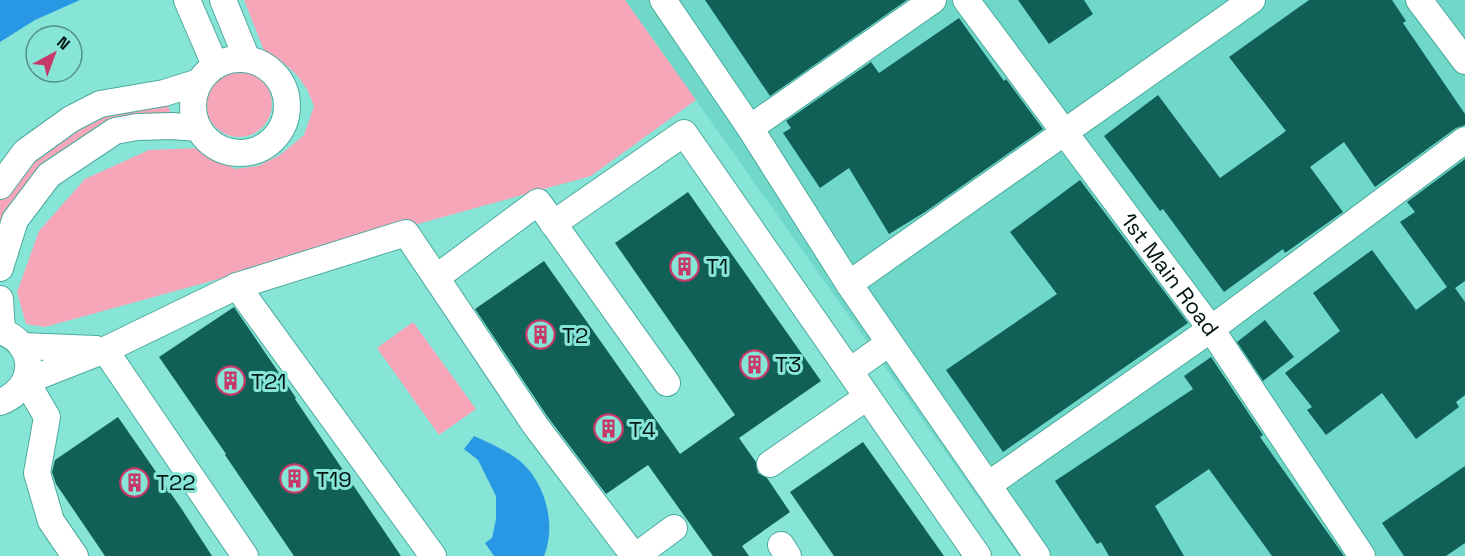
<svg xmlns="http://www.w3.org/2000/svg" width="1465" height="556" viewBox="0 0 1465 556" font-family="'Space Grotesk',sans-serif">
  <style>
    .built { fill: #6fd8c9 }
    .green { fill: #f7a6b9 }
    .water { fill: #2998e4 }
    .building { fill: #106058 }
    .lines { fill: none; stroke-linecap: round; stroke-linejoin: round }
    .minor-casing { stroke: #4baa9e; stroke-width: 28 }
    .minor { stroke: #fff; stroke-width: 26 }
    .labels { text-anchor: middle; stroke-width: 6; stroke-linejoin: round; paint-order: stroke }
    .poi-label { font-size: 22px; fill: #001613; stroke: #87e5d7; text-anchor: start }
    .street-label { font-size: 22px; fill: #001613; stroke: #87e5d7 }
  </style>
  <rect width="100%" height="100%" fill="#87e5d7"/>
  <path class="built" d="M625,0h840v556h-446z"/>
  <g class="green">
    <path d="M244,0h381l71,100 -105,76 -546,151 -19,-3 -9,-32 22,-61 46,-52 64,-29 49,-2 37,21 23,-3 22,-11 24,-20 10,-29 -7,-17 -11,-15 -17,-15 -14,-6z"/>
    <circle cx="239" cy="104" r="33"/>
    <path d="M166,101l6,15 -129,52 -38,42 -5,12v-22l34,-40 43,-32 29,-15z"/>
    <path d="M413,322l63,87 -37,26 -62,-87z"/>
  </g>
  <g class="water">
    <path d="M0,0h80l-45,20 -35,22z"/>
    <path d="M474,436c15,7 32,14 46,25 25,21 37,64 24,95h-50l-9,-13 7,-5 4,-19v-23l-18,-36 -14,-11z"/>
  </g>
  <g class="building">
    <path d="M705,0h202l-137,96z"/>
    <path d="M1018,0h66l9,14 -44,30z"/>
    <path d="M1309,0h83l14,21 -3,2 62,91v11l-9,3 -81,59 -31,-45 -34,25 33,45 -58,41 -2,-4 -59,43 -61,-83 -3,2 -56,-75 54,-41 62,83 66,-47 -57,-74z"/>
    <path d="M959,18l45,63 2,-2 37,50 -118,83 -36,22 -40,-66 -29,20 -37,-55 8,-5 -5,-7 85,-59 8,11z"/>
    <path d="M1465,159v122l-10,7 10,14v93l-9,7 3,5 -43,32 -34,-46 -56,42 -19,-25 5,-3 -27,-34 55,-42 -27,-38 59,-43 44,60 31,-23 -47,-65 15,-10 -8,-10z"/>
    <path d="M1080,180l108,143 -185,129 -57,-82 111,-76 -47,-62z"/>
    <path d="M688,192l133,189 -82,57 17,24 2,11 9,5 23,34 -48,34 7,10h-36l-65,-91 -42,29 -59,-78 -72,-107 69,-48 136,193 55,-39 -120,-172z"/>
    <path d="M234,307l62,91 -1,1 106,157h-107l-69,-101 1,-1 -67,-97z"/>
    <path d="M1265,320l29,37 -31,24 -26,-39z"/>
    <path d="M1211,357l52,78 -3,2 84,119h-72l-63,-87 -54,37 29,50h-75l-8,-14 -4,2 -42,-63 138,-92 -9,-13z"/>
    <path d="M118,417l63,91 31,48h-107l-49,-72 -4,-12 3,-12z"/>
    <path d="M863,442l40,56 41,58h-110l-44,-64z"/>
    <path d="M1465,466v77l-19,13h-42l-22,-33z"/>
  </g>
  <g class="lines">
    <defs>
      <g id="minor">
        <path d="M187,0l28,65"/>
        <path d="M223,0l24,59"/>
        <path d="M663,0l87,128 99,156 188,272"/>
        <path id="s1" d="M966,0l245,329 151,227"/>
        <path d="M1419,0l46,61"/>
        <circle cx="240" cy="106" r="47"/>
        <path d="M750,128l183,-128"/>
        <path d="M0,186l25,-34 46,-33 29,-15 64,-11 35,-11"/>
        <path d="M553,224l131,-91 294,423"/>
        <path d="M0,268l15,-48 34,-45 66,-44 22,-4 35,-1 26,2"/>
        <path d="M437,277l101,-75 129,181"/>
        <path d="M849,284l403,-284"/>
        <path d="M0,299l2,32"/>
        <path d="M0,331c38,12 37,58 0,71"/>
        <path d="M22,346l74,3"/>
        <path d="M105,350l140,206"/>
        <path d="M850,371l39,-28"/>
        <path d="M770,464l97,-67"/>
        <path d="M988,485l223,-156 254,-189"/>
        <path d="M781,545l7,11"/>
        <path d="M75,556l-24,-35 -14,-48 10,-56 -21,-36 79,-31 132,-64"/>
        <path d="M433,556l-196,-270 169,-53 129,192 99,131"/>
        <path d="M636,556l38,-28"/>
      </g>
    </defs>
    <use href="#minor" class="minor-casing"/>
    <use href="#minor" class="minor"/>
  </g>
  <defs>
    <symbol id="building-ring" viewBox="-11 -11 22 22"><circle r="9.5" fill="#87e5d7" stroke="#c63969" stroke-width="1.5"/><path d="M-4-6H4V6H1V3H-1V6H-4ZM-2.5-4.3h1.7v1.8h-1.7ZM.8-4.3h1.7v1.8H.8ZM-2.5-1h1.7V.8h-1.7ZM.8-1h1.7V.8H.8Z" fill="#c63969"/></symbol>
  </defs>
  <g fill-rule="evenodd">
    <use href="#building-ring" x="668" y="250" width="33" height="33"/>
    <use href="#building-ring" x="524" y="318" width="33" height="33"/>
    <use href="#building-ring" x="738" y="348" width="33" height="33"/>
    <use href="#building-ring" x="214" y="364" width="33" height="33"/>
    <use href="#building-ring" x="592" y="412" width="33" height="33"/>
    <use href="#building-ring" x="278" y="462" width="33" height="33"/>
    <use href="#building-ring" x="118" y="466" width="33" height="33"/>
  </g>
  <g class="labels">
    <g class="poi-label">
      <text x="706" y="274">T1</text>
      <text x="562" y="343">T2</text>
      <text x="775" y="372">T3</text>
      <text x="251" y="389">T21</text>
      <text x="629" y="437">T4</text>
      <text x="316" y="487">T19</text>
      <text x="156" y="490">T22</text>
    </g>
    <g class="street-label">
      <text dy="8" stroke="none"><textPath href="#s1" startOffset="342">1st Main Road</textPath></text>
    </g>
  </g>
  <g transform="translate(54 54) rotate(41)"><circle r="28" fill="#87e5d7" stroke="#519289" stroke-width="1.5"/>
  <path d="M0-4.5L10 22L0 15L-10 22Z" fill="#c63969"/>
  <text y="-9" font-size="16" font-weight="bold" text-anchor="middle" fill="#001613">N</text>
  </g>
</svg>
